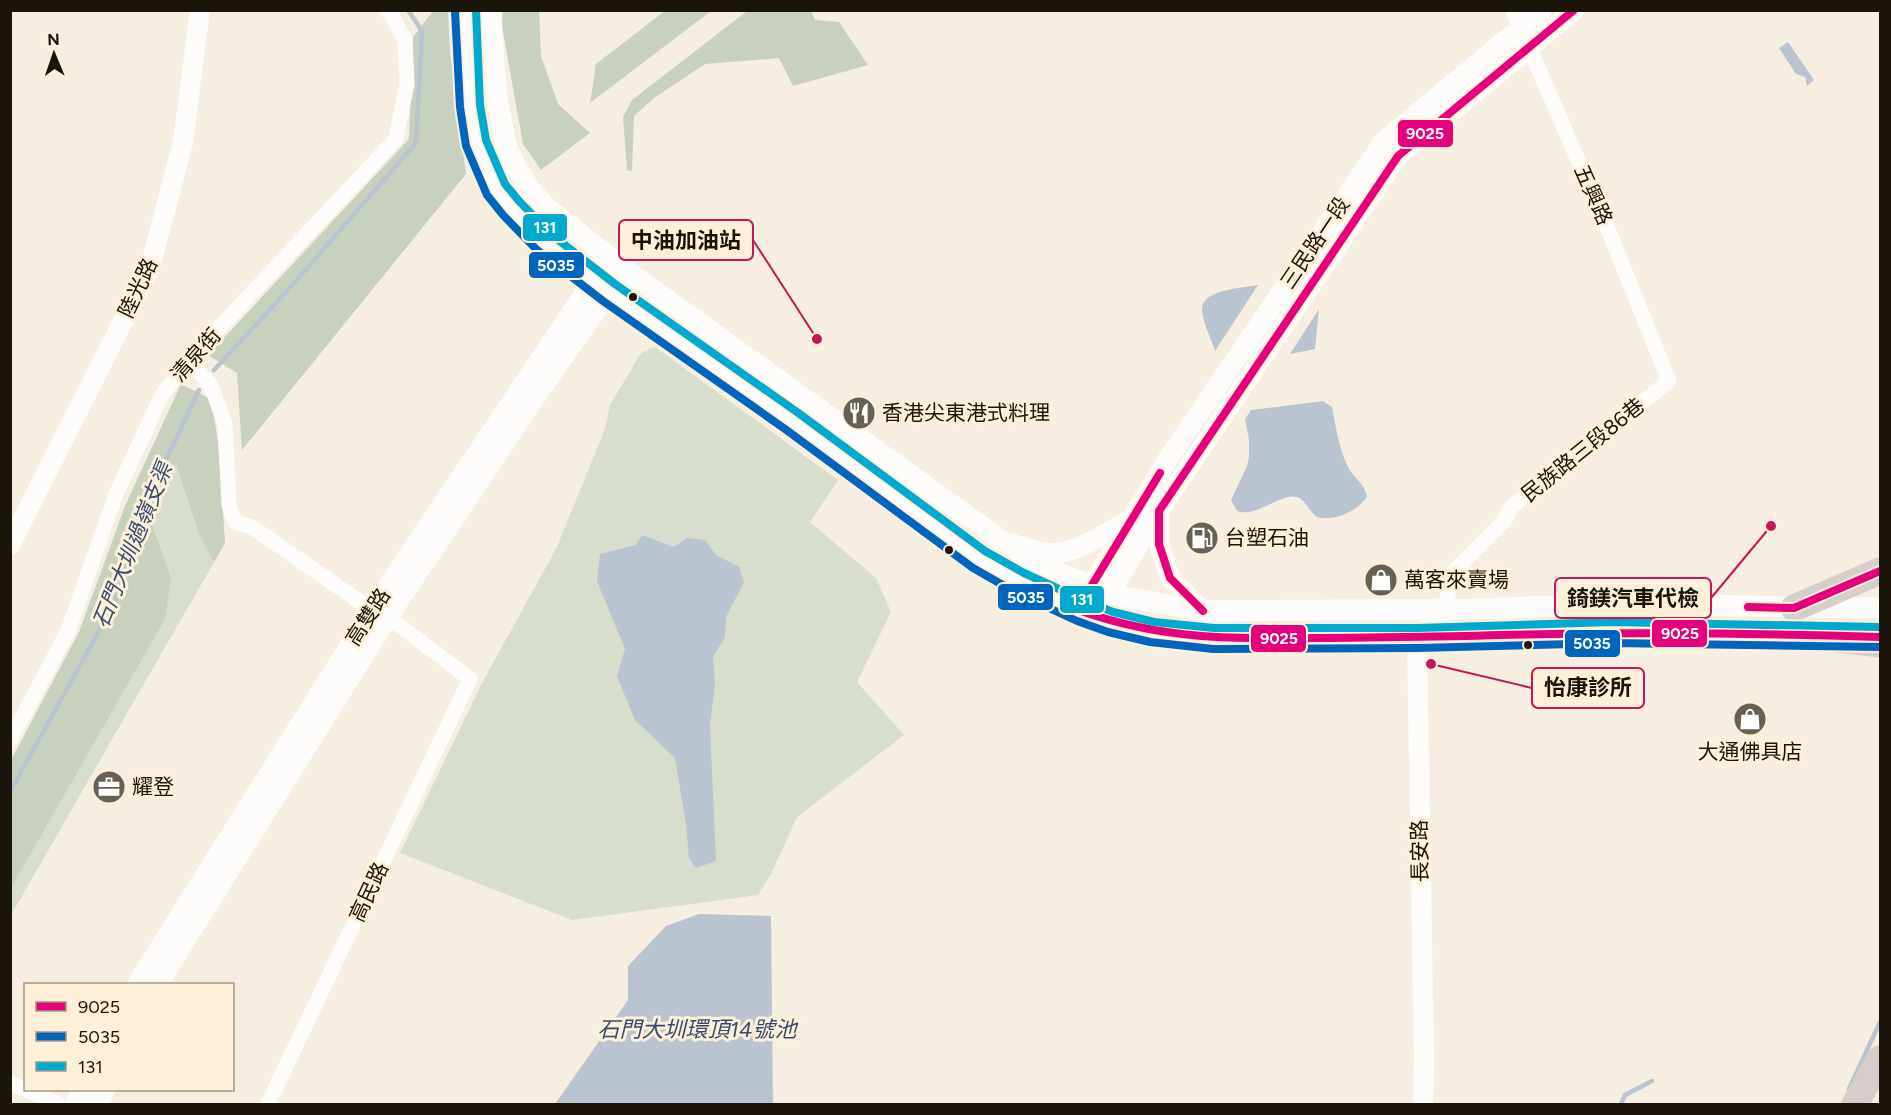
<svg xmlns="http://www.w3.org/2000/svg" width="1891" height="1115" viewBox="0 0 1891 1115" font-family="Figtree,'Noto Sans TC',sans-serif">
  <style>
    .green { fill: #d7decd }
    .forest { fill: #c8d1be }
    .water { fill: #bac3d0 }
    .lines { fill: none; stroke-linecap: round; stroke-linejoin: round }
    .stream { stroke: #bac3d0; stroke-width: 4.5 }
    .minor { stroke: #fefcfa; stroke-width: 15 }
    .tertiary { stroke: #fefcfa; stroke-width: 20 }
    .secondary { stroke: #fefcfa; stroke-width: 21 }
    .motorway { stroke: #d6ceca; stroke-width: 27 }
    .bus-1-casing { stroke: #fef0d8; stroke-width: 12 }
    .bus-2-casing { stroke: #fef0d8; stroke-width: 12 }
    .bus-3-casing { stroke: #fef0d8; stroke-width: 12 }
    .bus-1 { stroke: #e5007d; stroke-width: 8 }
    .bus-2 { stroke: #0065bd; stroke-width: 8 }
    .bus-3 { stroke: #00a9ce; stroke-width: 8 }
    .bus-dot { fill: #1a140a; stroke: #fef0d8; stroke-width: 2 }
    .labels { text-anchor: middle; stroke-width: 6; stroke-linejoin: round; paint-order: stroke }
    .street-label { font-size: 21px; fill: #1a140a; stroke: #fef0d8 }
    .poi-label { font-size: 21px; fill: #1a140a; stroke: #fef0d8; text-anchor: start }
    .water-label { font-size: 22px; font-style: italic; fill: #344b71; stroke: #fef0d8 }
    .leader { fill: none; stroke: #c2185b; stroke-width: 2 }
    .callout-dot { fill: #c2185b; stroke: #fef0d8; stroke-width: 2 }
    .callout { fill: #fef0d8; stroke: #c2185b; stroke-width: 2 }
    .callout-label { font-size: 22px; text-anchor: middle; font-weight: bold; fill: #1a140a }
    .line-badge { stroke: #fef0d8; stroke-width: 2 }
    .badge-label { font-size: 16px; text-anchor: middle; font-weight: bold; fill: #fff }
  </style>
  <rect width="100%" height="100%" fill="#f6eee0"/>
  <g class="green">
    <path d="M655,347l183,133 -28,42 66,56 15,34 -34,70 47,53 -107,82 -25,55 -14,23 -186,25 -172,-67 84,-174 72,-130 49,-120 5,-24 31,-52z"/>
    <path d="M190,419l28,23 7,101 -214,372v-112z"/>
  </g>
  <g class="forest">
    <path d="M666,10l45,1 -121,92 6,-39z"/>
    <path d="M433,11h15l2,42 16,121 -224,276 -5,-77 -29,-18 201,-216 4,-102z"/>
    <path d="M503,11h36l2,45 17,48 32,29 -49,37 -18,-26 -21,-118z"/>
    <path d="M747,11h64l4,9 24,2 29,43 -75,21 -14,-28 -74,6 -51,34 -20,18 -2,55 -5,-1 -4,-53 9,-17z"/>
    <path d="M181,384l30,15 7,43 7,101 -11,19 -15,-28 -23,-70 -25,58 20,56 -6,41 -154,269v-128l68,-128 46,-126z"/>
  </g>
  <g class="water">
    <path d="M1788,42l26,38 -7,6 -2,-9 -9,-3 -17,-26z"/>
    <path d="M1258,285l-43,66c-4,-13 -12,-28 -13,-41 -1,-21 41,-22 56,-25z"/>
    <path d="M1319,309l-4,40 -25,5z"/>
    <path d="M1323,401l9,6c4,21 7,43 17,62 6,10 16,15 18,28 -10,14 -33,25 -50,20 -7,-5 -10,-13 -16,-18 -16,-11 -43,20 -64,12l-6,-11 16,-34 2,-9v-17l-4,-21 6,-9z"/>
    <path d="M642,535l32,12 13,-9 18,2 11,15 23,12 5,15 -18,35 -1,20 -12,20 2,27 -5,41 6,136 -20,7 -7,-10 -3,-34 -11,-66 -40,-38 -18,-44 8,-27 -28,-68 3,-27 36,-9z"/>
    <path d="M699,914l72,2 2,188h-218l73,-104v-34l38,-40z"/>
  </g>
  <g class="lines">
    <g class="stream">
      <path d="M214,370l74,-80 128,-147 6,-112 -14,-21"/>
      <path d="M10,792l105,-190 34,-106 50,-106"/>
      <path d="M1849,1089l31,-67"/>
      <path d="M1621,1104l4,-9 27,-14"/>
    </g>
    <g class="minor">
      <path d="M188,361l23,24 14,40 4,80 6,17 17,5 120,83 16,7 82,62 -202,425"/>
      <path d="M1445,609l8,-37 52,-52 6,-13 158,-126 -59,-147 -97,-224"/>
      <path d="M10,740l58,-109 48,-137 46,-99 26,-34 208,-222 11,-55 -2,-44 -14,-26 -5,-4"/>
      <path d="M10,1083l49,21"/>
    </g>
    <g class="tertiary">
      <path d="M1159,512v32l11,34 33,33"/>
      <path d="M1013,544c14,5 31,10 46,9 20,-2 54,-24 72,-34"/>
      <path d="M10,545l140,-277 33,-126 17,-132"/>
      <path d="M1086,600l6,-15 76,-126 216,-318 158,-131"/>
      <path d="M1081,611l29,-19 49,-81 239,-355 177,-146"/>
      <path d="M137,984l235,-374 222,-331 12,-24"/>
      <path d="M158,984l230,-367 148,-221 73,-104 18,-21"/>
      <path d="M75,1104l8,-14"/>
      <path d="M98,1104l7,-14"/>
      <path d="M1423,1104l1,-43 -7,-423 28,-29"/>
    </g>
    <g class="secondary">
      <path d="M465,10l5,96 6,37 20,46 15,19 34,35 64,49 182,128 188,140 40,22 62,29 29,11 42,10 61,7 204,-1 195,-6 207,3"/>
      <path d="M490,10l7,89 9,46 10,22 13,21 18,20 80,63 375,270 36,22 30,14 56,20 79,14 270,-2 149,-5 258,4"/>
    </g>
    <g class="motorway">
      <path d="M1794,608l86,-37"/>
      <path d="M1804,635l76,9"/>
      <path d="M1855,1104l25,-45"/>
    </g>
    <defs>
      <g id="bus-1">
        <path d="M1748,607l46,1 86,-37"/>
        <path d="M1081,611c86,30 157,28 246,27 58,-1 115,-1 172,-3 127,-3 254,-2 381,2"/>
        <path d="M1081,611l11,-26 68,-112"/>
        <path d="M1203,611l-33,-33 -11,-34v-33l239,-355 176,-146"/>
      </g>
      <path id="bus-2" d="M455,11l5,96 6,39 21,49 16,20 34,35 66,51 182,128 188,139 42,24 62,29 31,11 42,10 63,7 204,-1 195,-5 268,4"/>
      <path id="bus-3" d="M476,10l4,95 6,35 19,44 14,17 33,34 63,49 182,128 188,139 39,22 61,28 28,11 41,10 60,6h203l195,-6 268,5"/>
    </defs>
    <use href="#bus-1" class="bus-1-casing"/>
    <use href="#bus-2" class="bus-2-casing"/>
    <use href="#bus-3" class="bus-3-casing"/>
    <use href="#bus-1" class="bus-1"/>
    <use href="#bus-2" class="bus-2"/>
    <use href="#bus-3" class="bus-3"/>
  </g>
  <defs>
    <symbol id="restaurant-disc" viewBox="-11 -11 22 22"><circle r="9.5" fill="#676055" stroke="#fef0d8"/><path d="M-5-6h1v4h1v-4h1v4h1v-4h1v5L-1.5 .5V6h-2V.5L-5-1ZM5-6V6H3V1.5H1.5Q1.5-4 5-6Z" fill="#fff"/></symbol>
    <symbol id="fuel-disc" viewBox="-11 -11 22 22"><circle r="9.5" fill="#676055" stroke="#fef0d8"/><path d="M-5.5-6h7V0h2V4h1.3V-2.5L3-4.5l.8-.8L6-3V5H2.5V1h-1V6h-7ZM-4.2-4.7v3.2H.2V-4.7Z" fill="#fff"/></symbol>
    <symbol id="shop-disc" viewBox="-11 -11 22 22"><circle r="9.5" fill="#676055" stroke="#fef0d8"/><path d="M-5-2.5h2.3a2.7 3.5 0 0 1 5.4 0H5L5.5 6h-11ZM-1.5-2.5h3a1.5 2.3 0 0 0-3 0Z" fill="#fff"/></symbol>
    <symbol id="office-disc" viewBox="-11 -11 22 22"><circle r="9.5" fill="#676055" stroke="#fef0d8"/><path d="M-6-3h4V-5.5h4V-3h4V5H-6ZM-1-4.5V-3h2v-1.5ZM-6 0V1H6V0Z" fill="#fff"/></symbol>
  </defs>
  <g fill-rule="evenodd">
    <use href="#restaurant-disc" x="840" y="394" width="38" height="38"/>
    <use href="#fuel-disc" x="1183" y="519" width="38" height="38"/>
    <use href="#shop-disc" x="1362" y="561" width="38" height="38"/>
    <use href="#shop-disc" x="1731" y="700" width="38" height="38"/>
    <use href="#office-disc" x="90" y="768" width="38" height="38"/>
  </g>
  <g class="bus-dot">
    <circle cx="633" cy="297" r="5"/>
    <circle cx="949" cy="550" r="5"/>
    <circle cx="1528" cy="645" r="5"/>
  </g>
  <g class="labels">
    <g class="street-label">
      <text transform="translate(1593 195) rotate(66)" y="7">五興路</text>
      <text transform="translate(1315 243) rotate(-56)" y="7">三民路一段</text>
      <text transform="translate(138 288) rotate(-65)" y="7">陸光路</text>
      <text transform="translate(196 355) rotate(-49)" y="7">清泉街</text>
      <text transform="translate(1583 450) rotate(-39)" y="7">民族路三段86巷</text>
      <text transform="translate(368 617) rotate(-57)" y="7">高雙路</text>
      <text transform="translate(1420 851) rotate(-91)" y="7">長安路</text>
      <text transform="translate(369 892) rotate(-65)" y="7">高民路</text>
    </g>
    <g class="poi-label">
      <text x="882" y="420">香港尖東港式料理</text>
      <text x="1225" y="545">台塑石油</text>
      <text x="1404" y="587">萬客來賣場</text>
      <text x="1750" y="759" text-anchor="middle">大通佛具店</text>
      <text x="132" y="794">耀登</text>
    </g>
    <g class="water-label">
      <text transform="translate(132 545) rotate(-68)" y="8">石門大圳過嶺支渠</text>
      <text x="697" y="1037">石門大圳環頂14號池</text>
    </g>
  </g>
  <path class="leader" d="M817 339L753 240M1771 526L1711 598M1431 664L1532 688"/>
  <g class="callout-dot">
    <circle cx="817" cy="339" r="6"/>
    <circle cx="1771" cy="526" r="6"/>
    <circle cx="1431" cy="664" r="6"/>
  </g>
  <g class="callout">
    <rect x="619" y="220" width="134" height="40" rx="6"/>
    <rect x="1555" y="578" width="156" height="40" rx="6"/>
    <rect x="1532" y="668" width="112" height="40" rx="6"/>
  </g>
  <g class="callout-label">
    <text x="686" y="248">中油加油站</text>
    <text x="1633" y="606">錡鎂汽車代檢</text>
    <text x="1588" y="695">怡康診所</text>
  </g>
  <g class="line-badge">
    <rect x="1397" y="119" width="57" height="29" rx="6" fill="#e5007d"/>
    <rect x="522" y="213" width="46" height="29" rx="6" fill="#00a9ce"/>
    <rect x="528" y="251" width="57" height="28" rx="6" fill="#0065bd"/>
    <rect x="997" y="583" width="57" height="28" rx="6" fill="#0065bd"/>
    <rect x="1059" y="585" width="46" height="29" rx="6" fill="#00a9ce"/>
    <rect x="1651" y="619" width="57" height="29" rx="6" fill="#e5007d"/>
    <rect x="1250" y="624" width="57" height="29" rx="6" fill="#e5007d"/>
    <rect x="1564" y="629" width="57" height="29" rx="6" fill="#0065bd"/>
  </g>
  <g class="badge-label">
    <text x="1425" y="139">9025</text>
    <text x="545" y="233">131</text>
    <text x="556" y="271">5035</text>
    <text x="1026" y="603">5035</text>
    <text x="1082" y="605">131</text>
    <text x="1680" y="639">9025</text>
    <text x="1279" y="644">9025</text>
    <text x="1592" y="649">5035</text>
  </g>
  <rect width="1891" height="1115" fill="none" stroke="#1a140a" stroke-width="24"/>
  <rect x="24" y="983" width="210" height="108" fill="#fef0d8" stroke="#a39886" stroke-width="1.5"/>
  <rect x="36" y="1002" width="30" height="9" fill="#e5007d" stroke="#a39886" stroke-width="1.5"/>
  <text x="78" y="1013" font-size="18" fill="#1a140a">9025</text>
  <rect x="36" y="1032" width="30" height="9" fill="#0065bd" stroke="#a39886" stroke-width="1.5"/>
  <text x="78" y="1043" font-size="18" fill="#1a140a">5035</text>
  <rect x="36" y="1062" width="30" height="9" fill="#00a9ce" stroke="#a39886" stroke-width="1.5"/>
  <text x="78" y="1073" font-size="18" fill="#1a140a">131</text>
  <g transform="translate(54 54) rotate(358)" stroke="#fef0d8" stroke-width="4.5" paint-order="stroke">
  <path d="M0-4.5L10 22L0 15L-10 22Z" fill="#1a140a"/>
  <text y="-9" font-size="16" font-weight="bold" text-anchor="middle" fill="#1a140a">N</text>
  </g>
</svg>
